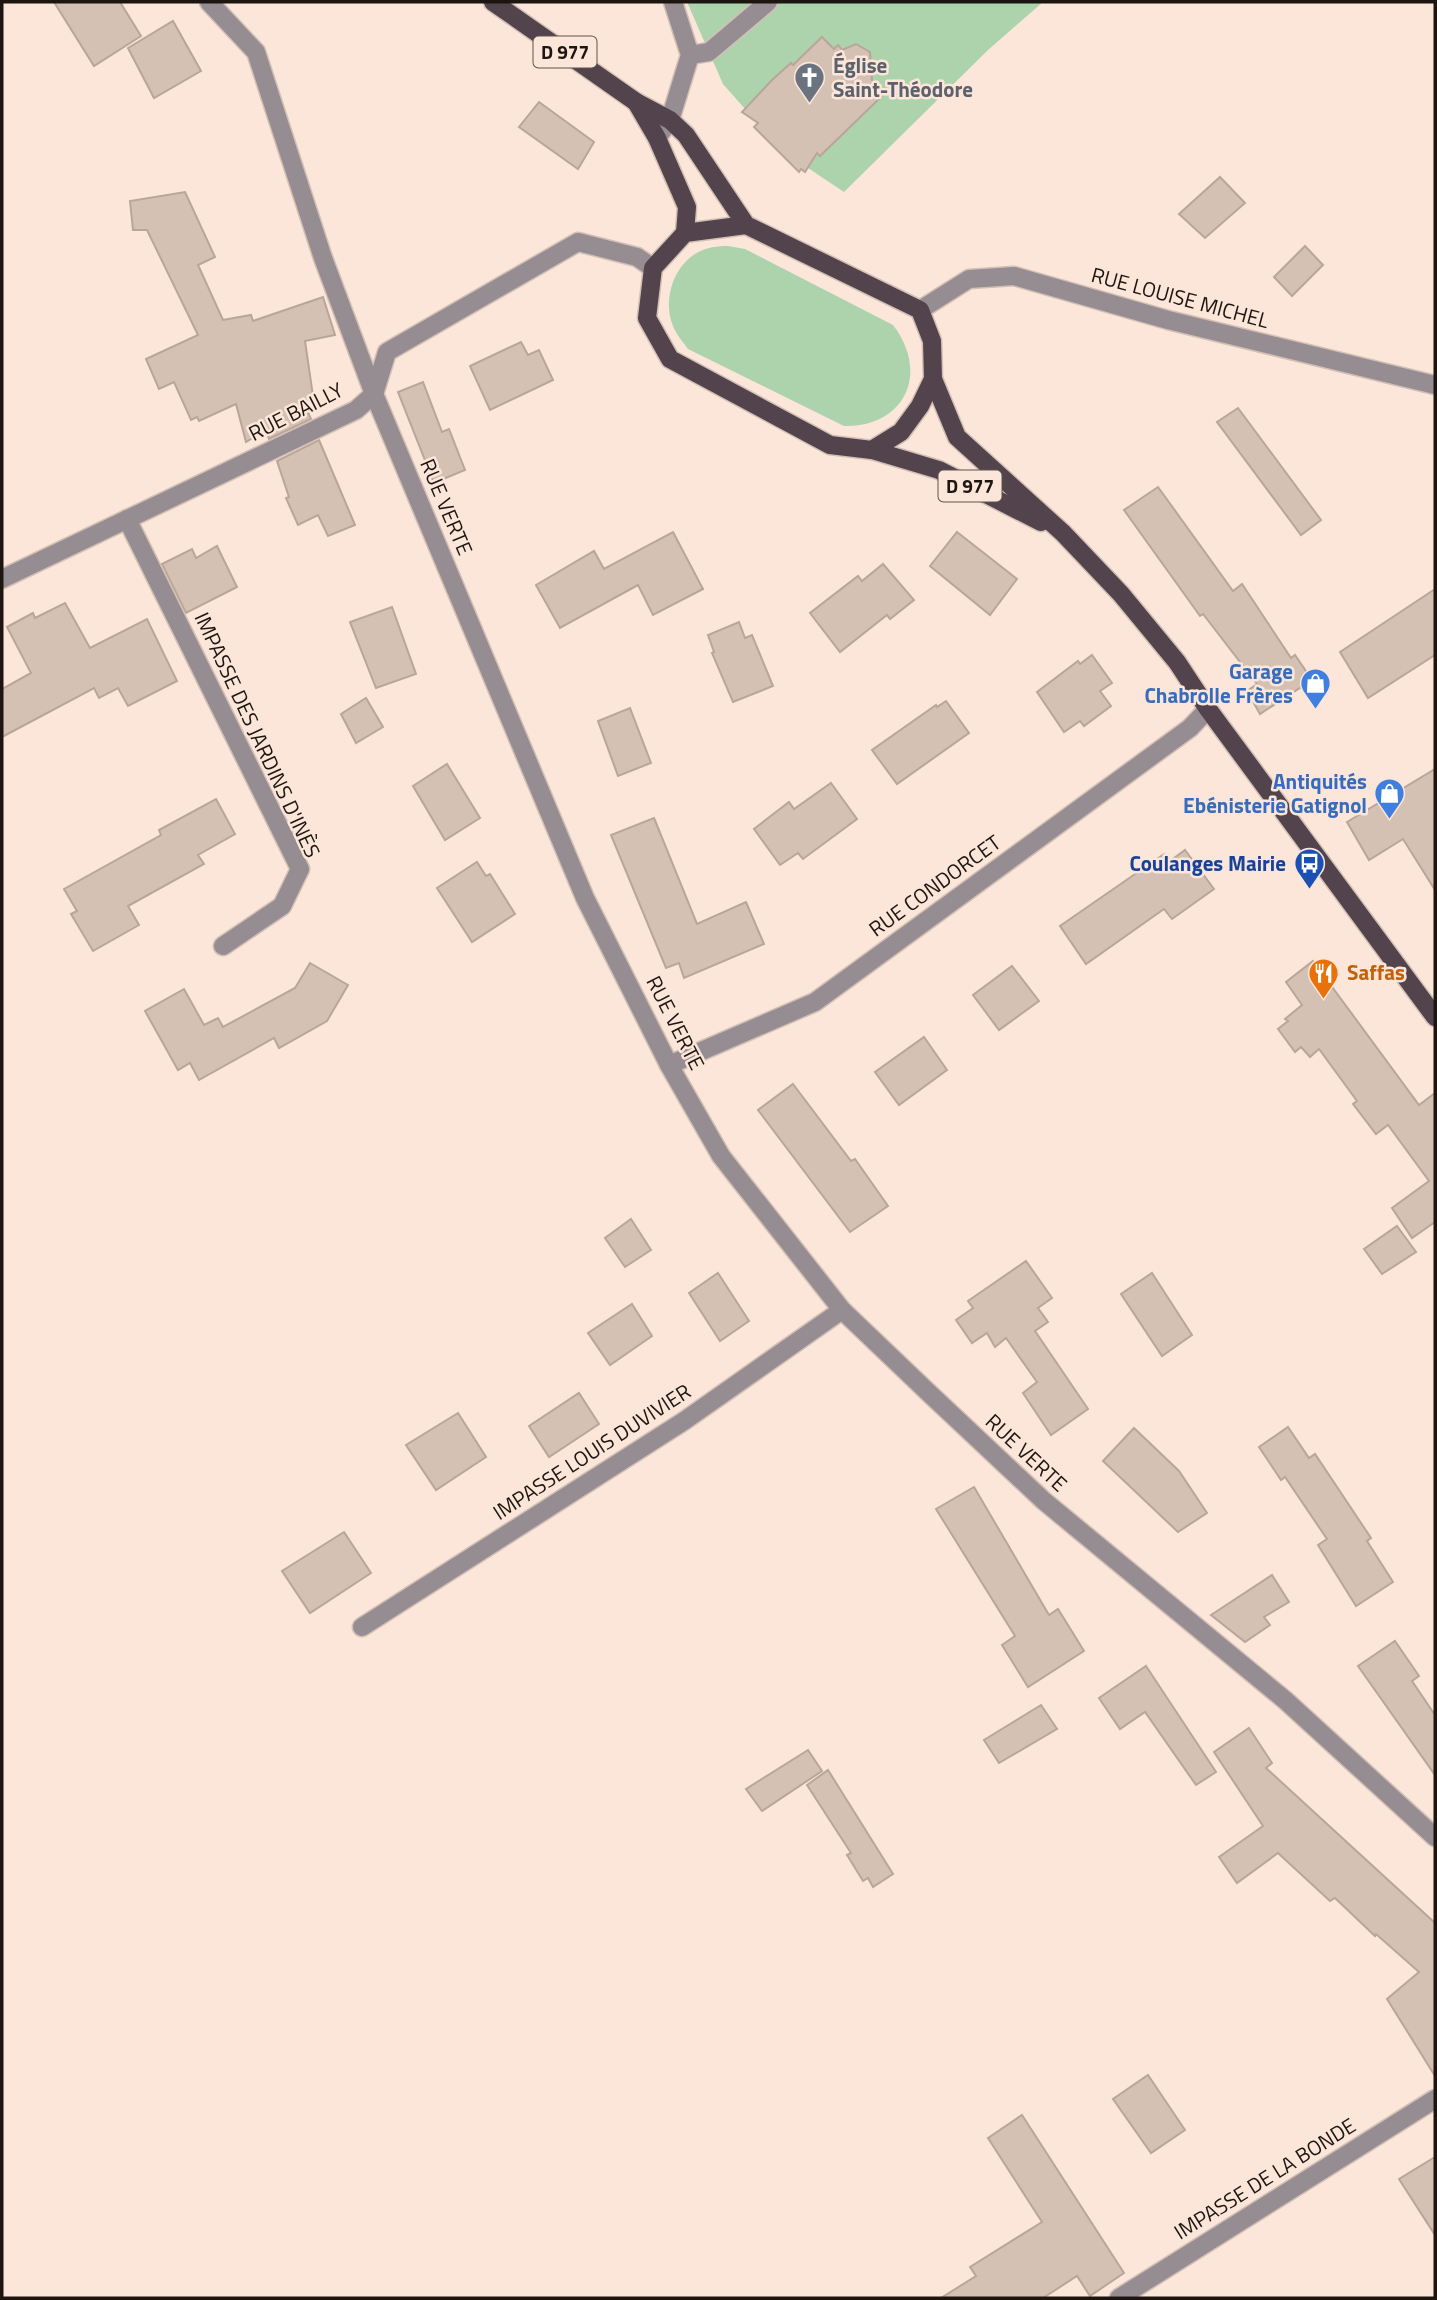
<svg xmlns="http://www.w3.org/2000/svg" width="1437" height="2300" viewBox="0 0 1437 2300" font-family="'Titillium Web',sans-serif">
  <style>
    .green { fill: #add3ad }
    .building { fill: #d5c0b4; stroke: #b9a599; stroke-width: 2 }
    .lines { fill: none; stroke-linecap: round; stroke-linejoin: round }
    .minor-casing { stroke: #d3c0b5; stroke-width: 21 }
    .major-casing { stroke: #d3c0b5; stroke-width: 21 }
    .minor { stroke: #968d93; stroke-width: 18 }
    .major { stroke: #52434c; stroke-width: 18 }
    .labels { text-anchor: middle; stroke-width: 5; stroke-linejoin: round; paint-order: stroke }
    .shield { fill: #fbe6d9; stroke: #5f544c; stroke-width: 2 }
    .shield-label { font-size: 19px; font-weight: bold; fill: #1c1510 }
    .worship-label { font-size: 21px; font-weight: bold; fill: #5b616d; stroke: #fbe6d9; text-anchor: start }
    .street-label { font-size: 21px; fill: #1c1510; stroke: #fbe6d9 }
    .shop-label { font-size: 21px; font-weight: bold; fill: #366cbe; stroke: #fbe6d9; text-anchor: end }
    .transit-label { font-size: 21px; font-weight: bold; fill: #164399; stroke: #fbe6d9; text-anchor: end }
    .food-label { font-size: 21px; font-weight: bold; fill: #c56008; stroke: #fbe6d9; text-anchor: start }
  </style>
  <rect width="100%" height="100%" fill="#fbe6d9"/>
  <g class="green">
    <path d="M687,2h356l-55,48 -144,142 -39,-26 13,-12 3,2 3,-3 -2,-3 10,-11 3,3 11,-17 3,3 3,-2 -2,-4 31,-26 -2,-3 2,-3 -2,-2 -4,2 -7,-18 4,-6 -4,-15 -11,-6 -14,5 -5,-4 -4,3 -12,-12 -29,28 -2,-2 -3,2 -42,45 -23,-26z"/>
    <path d="M728,246l17,3 148,76c37,48 12,102 -49,101l-156,-77c-5,-7 -12,-15 -15,-23 -10,-24 -1,-55 19,-70 11,-8 23,-10 36,-10z"/>
  </g>
  <g class="building">
    <path d="M54,2h66l21,34 -47,30z"/>
    <path d="M173,21l28,50 -47,27 -26,-50z"/>
    <path d="M822,37l12,12 4,-4 4,5 14,-6 14,8 2,28 9,10 -2,3 3,3 -62,60 -3,-3 -12,19 -4,-3 -2,3 -45,-45 4,-4 -16,-11 30,-32 19,-17 2,2z"/>
    <path d="M539,102l55,40 -16,27 -59,-42z"/>
    <path d="M1220,177l25,26 -40,35 -26,-24z"/>
    <path d="M185,192l30,65 -17,8 25,55 28,-5 2,6 70,-24 12,38 -30,6 9,62 -8,5 5,11 -42,20 -3,-9 -20,12 -10,-38 -37,17 -2,-4 -6,3 -17,-38 -15,7 -13,-30 52,-24 -51,-105h-14l-3,-29z"/>
    <path d="M1305,246l18,19 -31,31 -18,-19z"/>
    <path d="M521,342l7,13 11,-5 14,30 -63,30 -20,-44z"/>
    <path d="M423,382l19,50 7,-3 16,41 -31,13 -36,-91z"/>
    <path d="M1238,408l83,112 -20,15 -84,-113z"/>
    <path d="M319,440l36,85 -27,11 -10,-21 -20,10 -12,-27 3,-1 -12,-36z"/>
    <path d="M1158,487l75,104 9,-7 49,74 4,-3 17,25 -52,34 -13,-23 10,-7 -54,-70 -3,2 -76,-106z"/>
    <path d="M673,532l30,57 -50,26 -15,-30 -78,43 -24,-43 58,-34 10,18z"/>
    <path d="M957,532l60,47 -27,36 -60,-49z"/>
    <path d="M217,546l20,41 -51,26 -24,-49 30,-15 4,9z"/>
    <path d="M883,564l31,36 -24,19 -3,-4 -47,37 -30,-39 48,-37 4,5z"/>
    <path d="M1435,589v66l-67,43 -28,-46z"/>
    <path d="M65,603l25,45 57,-29 30,62 -49,25 -10,-18 -19,10 -5,-10 -92,49v-48l29,-16 -24,-46 26,-14 2,5z"/>
    <path d="M392,607l24,67 -40,14 -26,-66z"/>
    <path d="M739,622l6,16 7,-3 21,51 -40,16 -21,-49 2,-1 -6,-17z"/>
    <path d="M1092,655l20,28 -12,8 11,15 -27,20 -4,-5 -16,11 -27,-40 41,-31 2,3z"/>
    <path d="M366,698l17,29 -27,16 -15,-29z"/>
    <path d="M946,701l23,32 -72,51 -25,-34 64,-45 1,2z"/>
    <path d="M630,708l21,55 -33,13 -20,-55z"/>
    <path d="M447,764l33,54 -35,22 -32,-54z"/>
    <path d="M1435,769v121l-32,-51 -34,21 -22,-38z"/>
    <path d="M831,783l26,36 -54,40 -5,-6 -18,12 -26,-36 35,-27 5,7z"/>
    <path d="M216,799l19,35 -37,21 6,9 -76,42 11,19 -46,26 -22,-37 6,-3 -13,-22 97,-54 -2,-5z"/>
    <path d="M654,818l43,106 49,-22 18,42 -80,34 -5,-15 -13,5 -55,-133z"/>
    <path d="M1185,850l29,39 -42,30 -8,-10 -78,55 -26,-38 104,-72 6,7z"/>
    <path d="M477,862l9,14 4,-2 25,40 -43,28 -35,-54z"/>
    <path d="M1313,961l106,144 16,-12v129l-23,16 -20,-30 37,-27 -41,-56 -12,9 -23,-30 4,-3 -38,-52 -9,8 -9,-10 -6,5 -17,-23 10,-8 -3,-2 17,-14 -16,-23z"/>
    <path d="M310,963l38,22 -21,36 -48,27 -5,-10 -75,42 -9,-17 -12,7 -33,-59 39,-22 20,36 14,-7 5,9 72,-39z"/>
    <path d="M1012,966l27,35 -40,29 -26,-35z"/>
    <path d="M924,1037l23,33 -48,35 -24,-33z"/>
    <path d="M793,1084l58,77 4,-2 33,47 -38,26 -92,-122z"/>
    <path d="M631,1219l20,31 -26,17 -20,-29z"/>
    <path d="M1397,1226l19,26 -34,22 -18,-25z"/>
    <path d="M1026,1261l26,37 -14,10 10,14 -13,9 53,78 -37,26 -28,-42 14,-11 -31,-44 -11,9 -8,-14 -15,10 -16,-23 17,-12 -5,-7z"/>
    <path d="M718,1273l31,48 -29,20 -31,-48z"/>
    <path d="M1152,1273l40,62 -30,21 -41,-62z"/>
    <path d="M632,1304l20,32 -42,29 -22,-32z"/>
    <path d="M579,1393l20,31 -50,33 -20,-31z"/>
    <path d="M458,1413l28,44 -50,33 -30,-45z"/>
    <path d="M1288,1427l21,31 6,-4 56,84 -4,3 26,41 -37,24 -38,-61 9,-6 -42,-62 -4,3 -22,-33z"/>
    <path d="M1134,1428l45,43 28,42 -29,19 -75,-71z"/>
    <path d="M974,1487l75,128 9,-6 26,42 -56,36 -26,-42 13,-9 -79,-127z"/>
    <path d="M344,1532l27,41 -61,40 -28,-42z"/>
    <path d="M1272,1575l17,27 -25,15 6,8 -25,17 -34,-27z"/>
    <path d="M1395,1641l24,35 -7,5 23,34v60l-77,-109z"/>
    <path d="M1146,1666l70,106 -20,13 -51,-73 -25,17 -21,-31z"/>
    <path d="M1041,1705l16,24 -58,34 -15,-23z"/>
    <path d="M1249,1728l23,35 -6,5 169,155v153l-48,-77 32,-27 -43,-38 -1,2 -40,-38 -5,3 -52,-48 -41,30 -18,-26 44,-31 -49,-74z"/>
    <path d="M808,1750l14,21 -60,40 -16,-22z"/>
    <path d="M828,1770l65,104 -20,13 -5,-9 -5,3 -16,-26 4,-2 -44,-68z"/>
    <path d="M1148,2075l37,55 -34,23 -38,-54z"/>
    <path d="M1022,2115l102,158 -34,23 -13,-20 -34,22h-102l35,-22 -6,-9 72,-45 -54,-84z"/>
    <path d="M1435,2157v78l-36,-56z"/>
  </g>
  <g class="lines">
    <defs>
      <g id="minor">
        <path d="M209,2l47,50 67,206 51,136 211,504 84,167 52,91 121,154 88,84 114,107 241,199 150,137"/>
        <path d="M690,55l19,-3 59,-50"/>
        <path d="M657,138l13,-18 20,-65 -17,-53"/>
        <path d="M920,310l49,-31 45,-3 154,44 267,65"/>
        <path d="M127,519l173,350 -18,37 -59,40"/>
        <path d="M2,579l354,-169 18,-16 13,-42 191,-110 59,15 16,11"/>
        <path d="M669,1065l146,-63 375,-274 18,-19"/>
        <path d="M362,1627l322,-206 158,-111"/>
        <path d="M1119,2298l316,-199"/>
      </g>
      <g id="major">
        <path d="M493,2l143,100 34,18 16,15 60,90 174,85 12,31 1,38 -13,27 -19,26 -29,18 -42,-5 -160,-86 -23,-41 6,-50 32,-35 61,-8"/>
        <path d="M636,102l21,36 30,69 -2,26"/>
        <path d="M933,379l24,58 106,96 58,61 56,68 31,47 227,308"/>
        <path d="M872,450l67,20 102,52"/>
      </g>
    </defs>
    <use href="#minor" class="minor-casing"/>
    <use href="#major" class="major-casing"/>
    <use href="#minor" class="minor"/>
    <use href="#major" class="major"/>
  </g>
  <defs>
    <symbol id="church-pin" viewBox="-11 -11 22 30"><path d="M0 17L-7.5 6A9.5 9.5 0 1 1 7.5 6Z" fill="#6b7280" stroke="#fbe6d9"/><path d="M-1.2-6h2.4v3.5h3.3v2.4h-3.3V6h-2.4V-.1h-3.3v-2.4h3.3Z" fill="#fff"/></symbol>
    <symbol id="shop-pin" viewBox="-11 -11 22 30"><path d="M0 17L-7.5 6A9.5 9.5 0 1 1 7.5 6Z" fill="#3f7fe0" stroke="#fbe6d9"/><path d="M-5-2.5h2.3a2.7 3.5 0 0 1 5.4 0H5L5.5 6h-11ZM-1.5-2.5h3a1.5 2.3 0 0 0-3 0Z" fill="#fff"/></symbol>
    <symbol id="bus-pin" viewBox="-11 -11 22 30"><path d="M0 17L-7.5 6A9.5 9.5 0 1 1 7.5 6Z" fill="#1a4fb4" stroke="#fbe6d9"/><path d="M-5-6H5V4H4V6H2V4H-2V6H-4V4H-5ZM-3.5-4V0h7V-4ZM-3.5 1.2v1.5H-2V1.2ZM2 1.2v1.5H3.5V1.2Z" fill="#fff"/></symbol>
    <symbol id="restaurant-pin" viewBox="-11 -11 22 30"><path d="M0 17L-7.5 6A9.5 9.5 0 1 1 7.5 6Z" fill="#e8710a" stroke="#fbe6d9"/><path d="M-5-6h1v4h1v-4h1v4h1v-4h1v5L-1.5 .5V6h-2V.5L-5-1ZM5-6V6H3V1.5H1.5Q1.5-4 5-6Z" fill="#fff"/></symbol>
  </defs>
  <g fill-rule="evenodd">
    <use href="#church-pin" x="792" y="60" width="35" height="47"/>
    <use href="#shop-pin" x="1298" y="666" width="35" height="47"/>
    <use href="#shop-pin" x="1372" y="776" width="35" height="47"/>
    <use href="#bus-pin" x="1292" y="846" width="35" height="47"/>
    <use href="#restaurant-pin" x="1306" y="956" width="35" height="47"/>
  </g>
  <g class="labels">
    <g class="shield">
      <rect x="533.5" y="36.5" width="63" height="31" rx="5"/>
      <rect x="938.5" y="470.5" width="63" height="31" rx="5"/>
    </g>
    <g class="shield-label">
      <text x="565" y="59">D 977</text>
      <text x="970" y="493">D 977</text>
    </g>
    <g class="worship-label">
      <text x="833" y="73">Église<tspan x="833" dy="24">Saint-Théodore</tspan></text>
    </g>
    <g class="street-label">
      <text transform="translate(1180 298) rotate(15)" y="7">RUE LOUISE MICHEL</text>
      <text transform="translate(296 412) rotate(-27)" y="7">RUE BAILLY</text>
      <text transform="translate(446 507) rotate(67)" y="7">RUE VERTE</text>
      <text transform="translate(257 735) rotate(65)" y="7">IMPASSE DES JARDINS D'INÈS</text>
      <text transform="translate(935 886) rotate(-36)" y="7">RUE CONDORCET</text>
      <text transform="translate(675 1023) rotate(63)" y="7">RUE VERTE</text>
      <text transform="translate(592 1452) rotate(-33)" y="7">IMPASSE LOUIS DUVIVIER</text>
      <text transform="translate(1026 1453) rotate(43)" y="7">RUE VERTE</text>
      <text transform="translate(1265 2179) rotate(-32)" y="7">IMPASSE DE LA BONDE</text>
    </g>
    <g class="shop-label">
      <text x="1293" y="679">Garage<tspan x="1293" dy="24">Chabrolle Frères</tspan></text>
      <text x="1367" y="789">Antiquités<tspan x="1367" dy="24">Ebénisterie Gatignol</tspan></text>
    </g>
    <g class="transit-label">
      <text x="1286" y="871">Coulanges Mairie</text>
    </g>
    <g class="food-label">
      <text x="1347" y="980">Saffas</text>
    </g>
  </g>
  <rect width="1437" height="2300" fill="none" stroke="#1c1510" stroke-width="7"/>
</svg>
